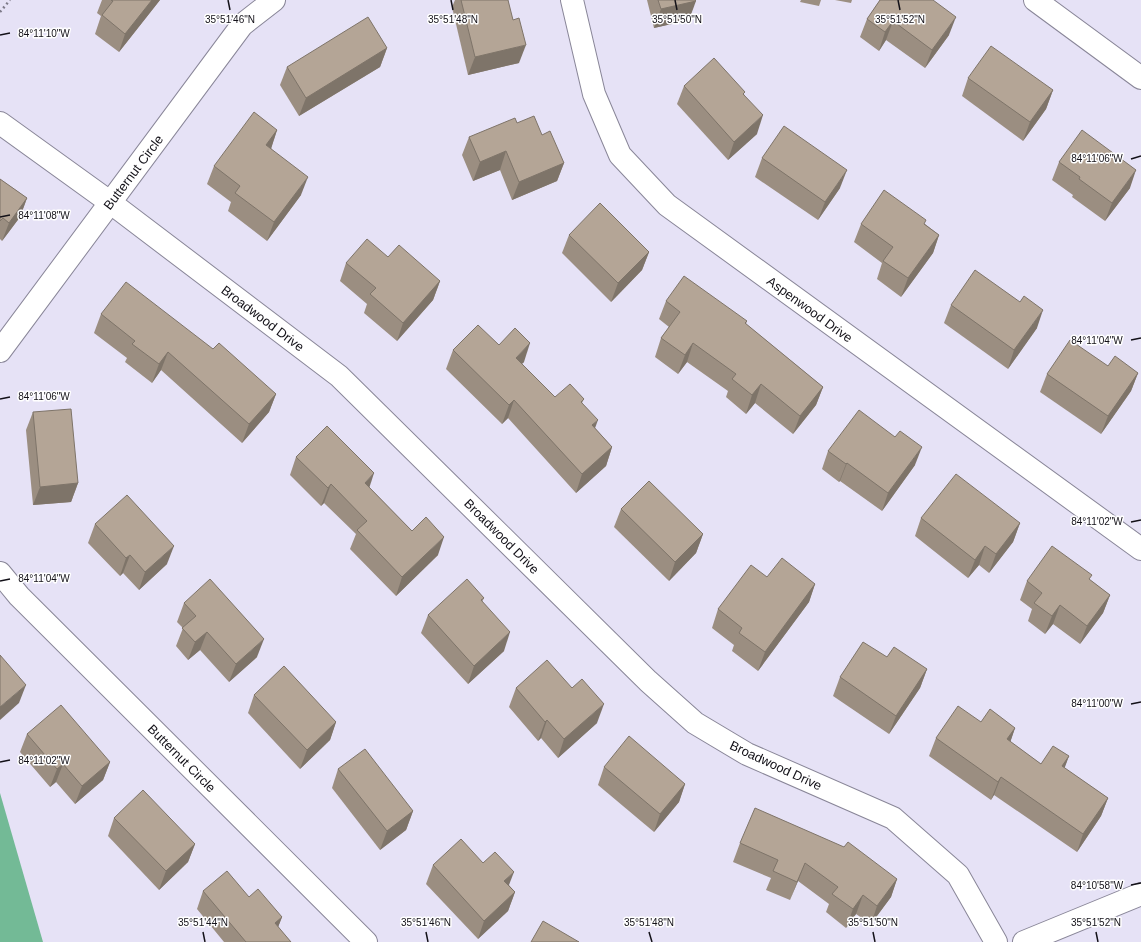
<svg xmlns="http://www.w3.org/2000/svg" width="1141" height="942" viewBox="0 0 1141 942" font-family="Helvetica,sans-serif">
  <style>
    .forest { fill: #73ba96 }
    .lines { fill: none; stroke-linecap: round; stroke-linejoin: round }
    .street-casing { stroke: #898698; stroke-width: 24 }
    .path { stroke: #7e7b89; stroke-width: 2.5; stroke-dasharray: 2 3; stroke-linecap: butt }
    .street { stroke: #fff; stroke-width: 22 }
    .wall { fill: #9b8e81 }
    .shaded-wall { fill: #7e7469 }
    .building { fill: #b4a596; stroke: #7e7469 }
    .ticks { fill: none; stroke: #131118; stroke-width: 1.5 }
    .labels { text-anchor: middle; stroke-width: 3; stroke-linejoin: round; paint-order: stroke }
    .street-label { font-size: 13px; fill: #131118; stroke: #fff }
    .ticks-label { font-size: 10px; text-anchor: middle; fill: #131118; stroke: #fff; stroke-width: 3; stroke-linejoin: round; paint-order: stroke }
  </style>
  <rect width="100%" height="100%" fill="#e6e2f6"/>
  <path class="forest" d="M0,793l43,149h-43z"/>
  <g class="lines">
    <defs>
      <g id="street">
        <path d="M572,0l22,94 26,61 47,50 474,344"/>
        <path d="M1035,0l106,78"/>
        <path d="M0,123l111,80 228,173 309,305 47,42 52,31 146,64 65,57 38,67"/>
        <path d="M0,351l242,-326 32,-25"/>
        <path d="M0,573l19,23 347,346"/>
        <path d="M1024,942l117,-48"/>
      </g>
    </defs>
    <use href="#street" class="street-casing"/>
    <path class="path" d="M0,12l10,-12"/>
    <use href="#street" class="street"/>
  </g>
  <g class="wall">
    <path d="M102,0h58l-41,52 -24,-18 6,-18 -4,-3z"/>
    <path d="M455,0h53l11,63 -51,12 -16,-68z"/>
    <path d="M647,0h48l-6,20 -35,8z"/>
    <path d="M801,0h20l-2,6 -19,-4z"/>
    <path d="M835,0h17l-1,3z"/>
    <path d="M880,0l69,35 -24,33 -39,-28 -7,11 -19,-14 7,-18z"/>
    <path d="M387,48l-7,19 -81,49 -19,-31 7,-18z"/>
    <path d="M968,78l85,12 -7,19 -23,32 -61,-45z"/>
    <path d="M684,86l60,8 13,40 -29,26 -51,-56z"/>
    <path d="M517,123l25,12 22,28 -7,18 -45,19 -12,-30 -27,11 -11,-26 7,-18z"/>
    <path d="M277,130l-6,18 30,47 -34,46 -39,-30 3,-9 -24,-18 7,-18z"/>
    <path d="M762,158l78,30 -22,32 -63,-43z"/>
    <path d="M1059,162l71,26 -25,33 -33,-24 1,-2 -21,-15z"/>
    <path d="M0,179l27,19 -7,19 -18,24 -2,-2z"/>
    <path d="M861,224h64l14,11 -6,18 -32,44 -24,-18 5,-16 -28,-21z"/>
    <path d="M569,235l80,17 -7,18 -31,32 -49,-49z"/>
    <path d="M388,257l52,24 -7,19 -36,41 -33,-28 3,-9 -27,-23 6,-18z"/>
    <path d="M666,301l81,20 -1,3 77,63 -7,18 -23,29 -38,-31 -9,11 -20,-17 2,-6 -41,-29 -9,12 -23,-17 6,-19 8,-11 -10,-8z"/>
    <path d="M951,305l86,23 -29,41 -64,-46z"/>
    <path d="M101,314l112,35 63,45 -7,18 -27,31 -81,-73 -9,13 -27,-21 2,-4 -33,-25z"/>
    <path d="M499,345l25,17 -3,2 34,33 29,2 -2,4 13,25 17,19 -6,19 -30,27 -68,-75 -6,6 -56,-55 7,-19z"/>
    <path d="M1108,366l30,7 -7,18 -30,43 -61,-42 7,-18z"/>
    <path d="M33,412l45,71 -7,19 -38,3 -7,-75z"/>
    <path d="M828,451l87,14 -33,46 -42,-30 -1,1 -17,-13z"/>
    <path d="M296,457l73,30 43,44 26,24 -42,41 -46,-47 6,-15 -32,-31 -3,3 -31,-31z"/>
    <path d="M621,509l82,25 -7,19 -27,28 -55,-54z"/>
    <path d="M921,518l99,5 -7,19 -24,31 -10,-8 -11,13 -53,-42z"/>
    <path d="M95,524l72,40 -28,26 -16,-17 -3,3 -32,-33z"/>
    <path d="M767,577l48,7 -6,18 -51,69 -26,-20 2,-6 -22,-17 6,-19z"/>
    <path d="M1090,580l20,15 -7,18 -23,31 -27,-20 -8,10 -17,-13 4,-12 -12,-9 7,-19z"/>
    <path d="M484,598l-2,4 22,49 -36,33 -47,-51 7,-18z"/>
    <path d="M184,603l73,54 -28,25 -29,-32 -12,10 -12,-14 7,-18 -6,-6z"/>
    <path d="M887,657l40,12 -7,19 -31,46 -56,-38 7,-19z"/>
    <path d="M516,688l81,35 -39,35 -17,-20 -3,3 -29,-34z"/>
    <path d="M254,695l82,27 -6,18 -30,29 -52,-56z"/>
    <path d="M981,722l34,6 -5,14 31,22 28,-8 -5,12 44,30 -7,18 -24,36 -83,-57 -3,5 -62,-44 7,-18z"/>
    <path d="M27,734l83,28 -7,18 -28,24 -19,-22 -6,5 -30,-35z"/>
    <path d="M604,767l81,17 -6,18 -25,30 -56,-47z"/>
    <path d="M338,769l75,42 -7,19 -26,20 -48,-62z"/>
    <path d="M114,818l81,26 -7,18 -29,28 -51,-54z"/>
    <path d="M740,843l157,36 -6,18 -20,27 -15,-10 -10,14 -20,-16 3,-8 -31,-23 -8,19 -24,-10 5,-12 -38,-16z"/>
    <path d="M483,863l26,22 6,7 -7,19 -30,28 -52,-55 7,-19z"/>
    <path d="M203,891l46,6 33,20 -4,10 13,15h-67l-27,-33z"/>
  </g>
  <g class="shaded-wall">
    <path d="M152,0h8l-41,52 6,-18z"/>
    <path d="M696,1l-7,19 -35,8 7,-19z"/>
    <path d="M956,17l-7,18 -24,33 7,-18z"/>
    <path d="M893,21l-7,19 -7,11 6,-19z"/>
    <path d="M526,45l-7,18 -51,12 7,-18z"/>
    <path d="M387,48l-7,19 -81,49 7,-18z"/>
    <path d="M1053,90l-7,19 -23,32 7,-19z"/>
    <path d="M763,115l-6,19 -29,26 6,-18z"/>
    <path d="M277,130l-6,19 -5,-4z"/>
    <path d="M506,151l-6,19 -27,11 7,-19z"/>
    <path d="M564,163l-7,18 -45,19 7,-18z"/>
    <path d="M847,170l-7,18 -22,32 7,-18z"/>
    <path d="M1136,170l-6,18 -25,33 7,-18z"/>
    <path d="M308,177l-7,18 -34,46 7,-19z"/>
    <path d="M27,198l-7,19 -18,24 7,-18z"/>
    <path d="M939,235l-6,18 -32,44 7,-19z"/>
    <path d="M649,252l-7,18 -31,32 7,-19z"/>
    <path d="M440,281l-7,19 -36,41 6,-18z"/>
    <path d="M1043,310l-6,18 -29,41 6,-19z"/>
    <path d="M530,343l-6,19 -15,15 7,-19z"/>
    <path d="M693,343l-6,19 -9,12 7,-19z"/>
    <path d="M168,352l-7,18 -9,13 7,-19z"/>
    <path d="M1138,373l-7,18 -30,43 7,-18z"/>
    <path d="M761,384l-6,19 -9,11 6,-19z"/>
    <path d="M823,387l-7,18 -23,29 7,-18z"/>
    <path d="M276,394l-7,18 -27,31 7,-19z"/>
    <path d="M514,400l-6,18 -6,6 7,-19z"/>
    <path d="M598,420l-7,19 1,-14z"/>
    <path d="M612,447l-6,19 -30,27 6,-19z"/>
    <path d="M922,447l-7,18 -33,46 6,-18z"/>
    <path d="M847,463l-7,18 -1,1 7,-18z"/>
    <path d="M374,473l-6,19 -3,-9z"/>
    <path d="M78,483l-7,19 -38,3 7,-18z"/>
    <path d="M331,484l-7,19 -3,3 7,-18z"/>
    <path d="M1020,523l-7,19 -24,31 7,-19z"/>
    <path d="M703,534l-7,19 -27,28 6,-19z"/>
    <path d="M444,537l-6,18 -42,41 6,-19z"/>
    <path d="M174,546l-7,18 -28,26 6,-18z"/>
    <path d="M985,546l-6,19 -11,13 7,-18z"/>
    <path d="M130,555l-7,18 -3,3 6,-18z"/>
    <path d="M815,584l-6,18 -51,69 7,-19z"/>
    <path d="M1110,595l-7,18 -23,31 7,-18z"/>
    <path d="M1060,605l-7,19 -8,10 7,-18z"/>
    <path d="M207,632l-7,18 -12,10 7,-18z"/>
    <path d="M510,632l-6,19 -36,33 6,-18z"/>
    <path d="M264,639l-7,18 -28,25 7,-18z"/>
    <path d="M927,669l-7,19 -31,46 7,-18z"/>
    <path d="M26,685l-7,18 -19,17v-13z"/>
    <path d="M604,704l-7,19 -39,35 6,-19z"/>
    <path d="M547,720l-6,18 -3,3 7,-19z"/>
    <path d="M336,722l-6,18 -30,29 7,-19z"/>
    <path d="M1015,728l-6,18 -2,-7z"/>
    <path d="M1069,756l-7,19v-9z"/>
    <path d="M110,762l-7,18 -28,24 7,-18z"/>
    <path d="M63,764l-7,18 -6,5 7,-18z"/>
    <path d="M1001,777l-7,18 -3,5 7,-18z"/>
    <path d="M685,784l-6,18 -25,30 6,-18z"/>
    <path d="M1108,798l-7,18 -24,36 6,-18z"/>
    <path d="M413,811l-7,19 -26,20 7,-19z"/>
    <path d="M195,844l-7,18 -29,28 7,-19z"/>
    <path d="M805,863l-7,18 -8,19 7,-18z"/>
    <path d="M514,872l-7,18 -3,-9z"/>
    <path d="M897,879l-6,18 -20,27 6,-18z"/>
    <path d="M515,892l-7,19 -30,28 6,-18z"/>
    <path d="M863,895l-7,19 -10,14 7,-19z"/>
    <path d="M282,917l-7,18v-12z"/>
  </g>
  <g class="building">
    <path d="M111,0h41l-27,34 -23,-19 11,-14z"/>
    <path d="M461,0h47l5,20 6,-2 7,27 -51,12z"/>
    <path d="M658,0h37l1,1 -35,8z"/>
    <path d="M880,0h53l23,17 -24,33 -39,-29 -8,11 -18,-13z"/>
    <path d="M368,17l19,31 -81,50 -19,-31z"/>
    <path d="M991,46l62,44 -23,32 -62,-44z"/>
    <path d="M714,58l31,34 -2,2 20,21 -29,27 -50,-56z"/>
    <path d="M254,112l23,18 -11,15 42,32 -34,45 -39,-29 5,-7 -26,-20z"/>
    <path d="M534,116l8,19 8,-4 14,32 -45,19 -13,-31 -26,11 -11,-25 46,-19 2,5z"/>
    <path d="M784,126l63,44 -22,32 -63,-44z"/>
    <path d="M1082,130l54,40 -24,33 -33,-24 1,-2 -21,-15z"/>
    <path d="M0,179l27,19 -18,25 -6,-5 -3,3z"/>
    <path d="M884,190l42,30 -2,4 15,11 -31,43 -25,-17 10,-14 -32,-23z"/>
    <path d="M600,203l49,49 -31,31 -49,-48z"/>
    <path d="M367,239l21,18 11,-12 41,36 -37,42 -33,-29 6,-6 -30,-25z"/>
    <path d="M975,270l45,32 4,-6 19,14 -29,40 -63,-45z"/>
    <path d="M684,276l63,45 -2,2 78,64 -23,29 -39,-32 -9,11 -20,-16 4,-5 -43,-31 -8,12 -24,-17 19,-26 -14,-11z"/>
    <path d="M126,282l87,67 6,-6 57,51 -27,30 -81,-72 -9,12 -27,-20 3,-3 -34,-27z"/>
    <path d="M478,325l21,20 16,-17 15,15 -14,15 39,39 15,-13 14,15 -3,3 17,18 -6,5 20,22 -30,27 -68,-74 -5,5 -56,-55z"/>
    <path d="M1070,340l38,26 7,-10 23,17 -30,43 -61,-42z"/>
    <path d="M71,409l7,74 -38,4 -7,-75z"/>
    <path d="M859,410l36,27 5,-6 22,16 -34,46 -41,-30 -1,1 -18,-13z"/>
    <path d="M327,426l47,47 -9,10 47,48 14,-14 18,20 -42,40 -45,-47 10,-9 -36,-37 -3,4 -32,-31z"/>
    <path d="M956,474l64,49 -24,31 -11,-8 -10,14 -54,-42z"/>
    <path d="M649,481l54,53 -28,28 -54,-53z"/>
    <path d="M127,495l47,51 -29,26 -15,-17 -4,3 -31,-34z"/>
    <path d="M1052,546l40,29 -3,4 21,16 -23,31 -27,-21 -8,11 -18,-13 8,-10 -15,-12z"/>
    <path d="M782,558l33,26 -50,68 -26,-19 3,-5 -24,-19 33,-44 16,12z"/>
    <path d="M210,579l54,60 -28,25 -29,-32 -12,10 -13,-14 14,-12 -12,-13z"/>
    <path d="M467,579l17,19 -3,2 29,32 -36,34 -46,-51z"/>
    <path d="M863,642l24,15 7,-10 33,22 -31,47 -56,-39z"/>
    <path d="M0,655l26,30 -26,22z"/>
    <path d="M547,660l25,28 10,-9 22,25 -40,35 -17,-19 -2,2 -29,-34z"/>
    <path d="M284,666l52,56 -29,28 -53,-55z"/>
    <path d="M61,705l49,57 -28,24 -19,-22 -6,5 -30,-35z"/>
    <path d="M958,706l23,16 9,-13 25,19 -8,11 34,25 12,-18 16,10 -7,10 46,32 -25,36 -82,-57 -3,5 -62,-44z"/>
    <path d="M629,736l56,48 -25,30 -56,-47z"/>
    <path d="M365,749l48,62 -26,20 -49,-62z"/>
    <path d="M143,790l52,54 -29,27 -52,-53z"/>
    <path d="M755,808l89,39 4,-5 49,37 -20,27 -14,-11 -10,14 -21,-15 6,-7 -33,-24 -8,19 -24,-11 5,-11 -38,-17z"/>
    <path d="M461,839l22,24 12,-11 19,20 -10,9 11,11 -31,29 -51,-56z"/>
    <path d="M227,871l22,26 9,-8 24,28 -7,6 16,19h-45l-43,-51z"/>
    <path d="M543,921l36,21h-48z"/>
  </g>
  <path class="ticks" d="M228,0l2,10M451,0l2,10M675,0l2,10M898,0l2,10M0,35l10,-2M1131,159l10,-3M0,217l10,-2M1131,340l10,-2M0,399l10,-2M1131,522l10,-2M0,581l10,-2M1131,704l10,-2M0,762l10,-2M1131,885l10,-2M203,932l2,10M426,932l2,10M649,932l3,10M873,932l2,10M1096,932l2,10"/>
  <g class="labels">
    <g class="street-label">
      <text transform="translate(133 172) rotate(-53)" y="5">Butternut Circle</text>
      <text transform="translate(810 309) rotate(36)" y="5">Aspenwood Drive</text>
      <text transform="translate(263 318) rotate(37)" y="5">Broadwood Drive</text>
      <text transform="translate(502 536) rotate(45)" y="5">Broadwood Drive</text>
      <text transform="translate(182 758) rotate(45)" y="5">Butternut Circle</text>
      <text transform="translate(776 765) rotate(25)" y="5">Broadwood Drive</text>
    </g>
  </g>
  <g class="ticks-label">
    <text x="230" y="23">35°51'46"N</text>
    <text x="453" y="23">35°51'48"N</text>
    <text x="677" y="23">35°51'50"N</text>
    <text x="900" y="23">35°51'52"N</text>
    <text x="44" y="37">84°11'10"W</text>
    <text x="1097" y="162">84°11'06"W</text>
    <text x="44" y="219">84°11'08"W</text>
    <text x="1097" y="344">84°11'04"W</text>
    <text x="44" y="400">84°11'06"W</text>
    <text x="1097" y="525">84°11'02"W</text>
    <text x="44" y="582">84°11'04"W</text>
    <text x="1097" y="707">84°11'00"W</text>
    <text x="44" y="764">84°11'02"W</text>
    <text x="1097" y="889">84°10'58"W</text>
    <text x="203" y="926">35°51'44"N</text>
    <text x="426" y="926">35°51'46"N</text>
    <text x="649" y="926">35°51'48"N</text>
    <text x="873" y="926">35°51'50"N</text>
    <text x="1096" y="926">35°51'52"N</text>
  </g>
</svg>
